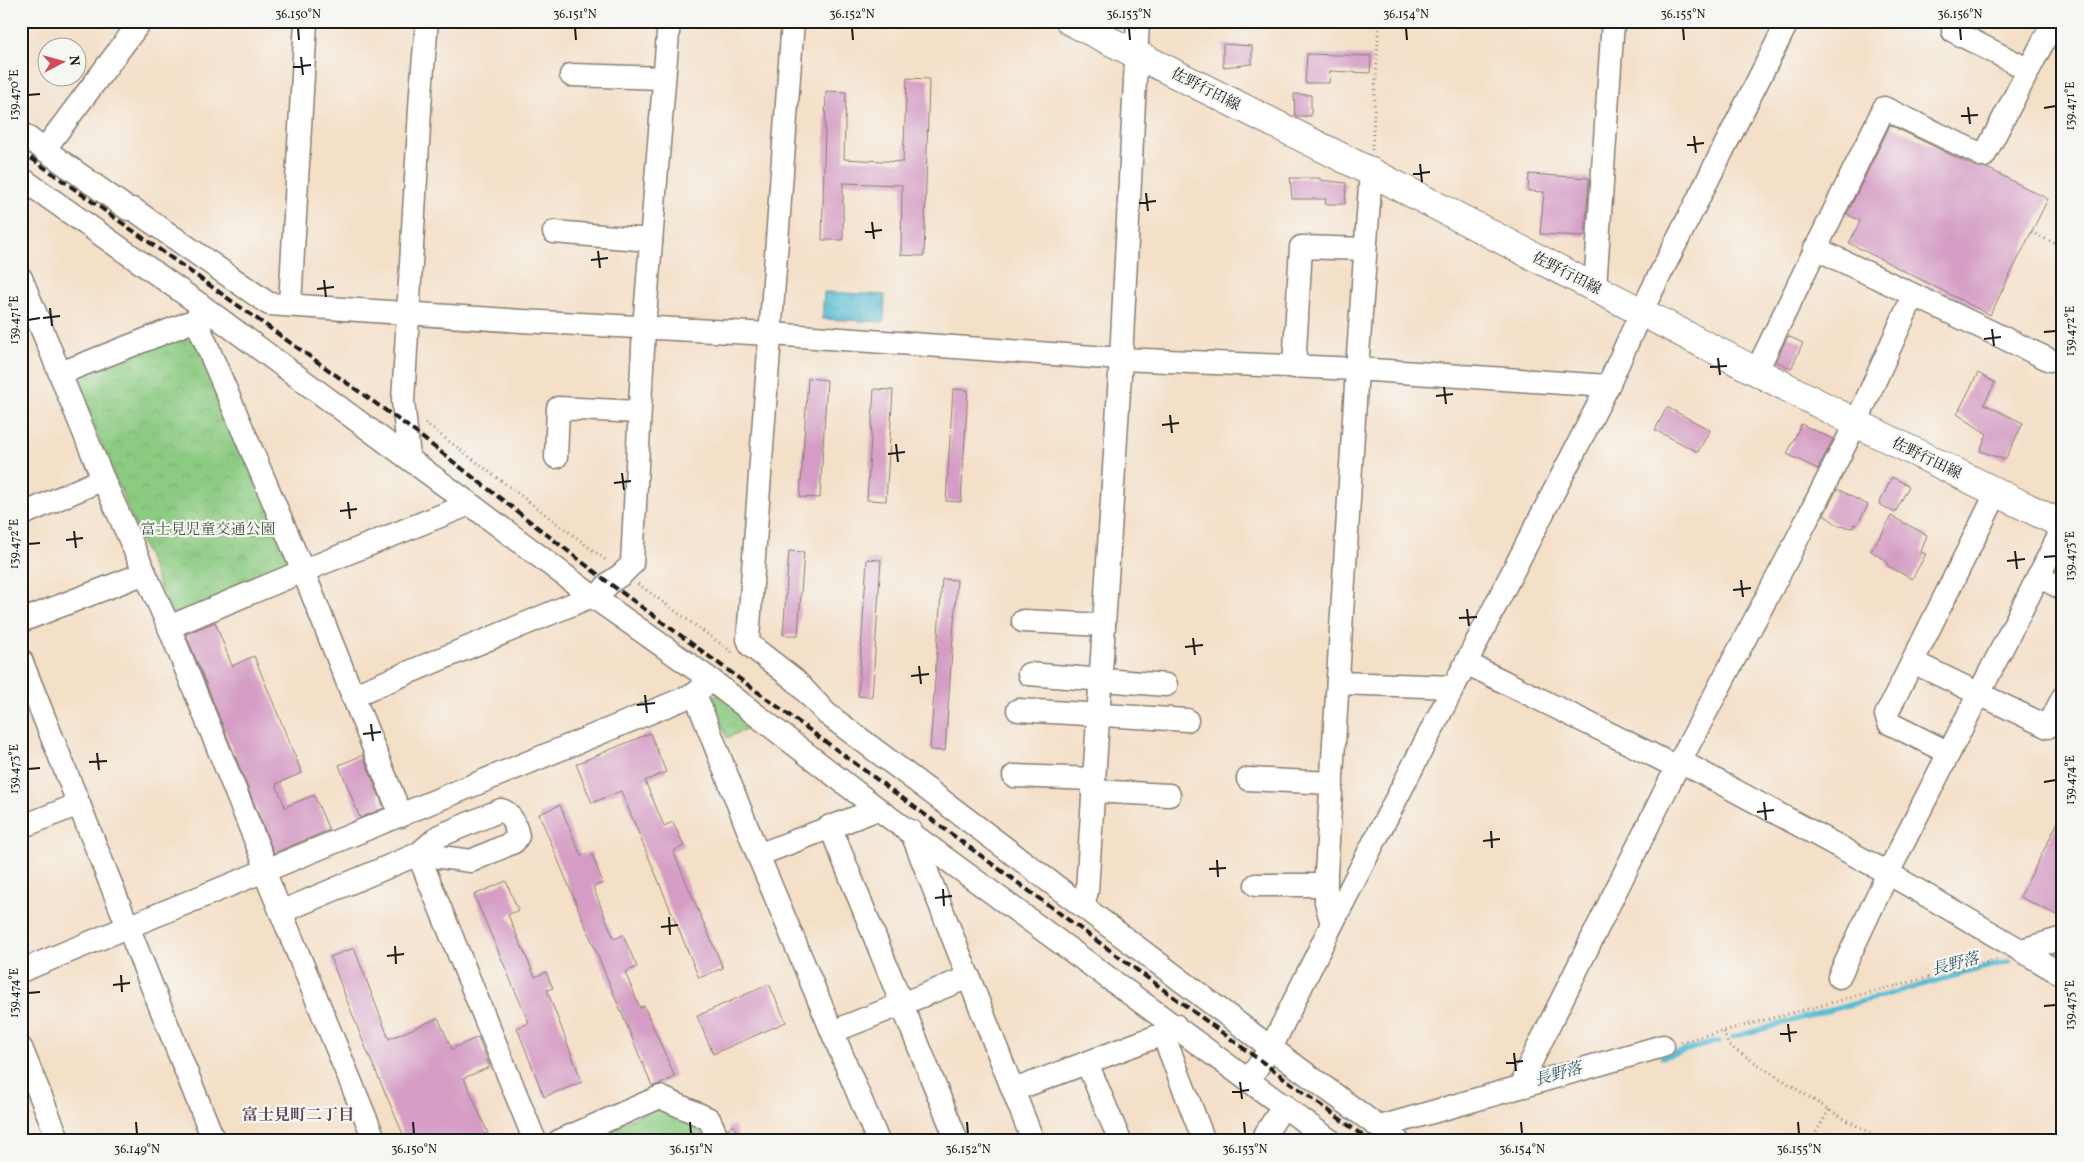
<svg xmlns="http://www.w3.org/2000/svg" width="2084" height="1162" viewBox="0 0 2084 1162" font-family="Vollkorn,'Noto Serif JP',serif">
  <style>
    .park { fill: url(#park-crowns); stroke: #54744f }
    .pitch { fill: #8ccb82; stroke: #54744f }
    .water { fill: url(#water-waves); stroke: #396c78 }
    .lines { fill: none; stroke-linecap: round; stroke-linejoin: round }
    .stream { stroke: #56bcd4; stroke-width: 5 }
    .building { fill: #d59dc5 }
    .minor-casing { stroke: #887e72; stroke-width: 25 }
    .major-casing { stroke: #887e72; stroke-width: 30 }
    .path { stroke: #887e72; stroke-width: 3; stroke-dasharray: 1 4; stroke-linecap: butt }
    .minor { stroke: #fff; stroke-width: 22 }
    .major { stroke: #fff; stroke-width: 28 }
    .rail { stroke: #1c1c1c; stroke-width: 4; stroke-dasharray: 8 4; stroke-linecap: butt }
    .ticks { fill: none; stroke: #1c1c1c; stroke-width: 2 }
    .labels { text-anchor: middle; stroke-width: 4.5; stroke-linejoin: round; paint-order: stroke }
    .street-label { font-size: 15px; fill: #1c1c1c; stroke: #f6f6f2 }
    .park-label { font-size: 15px; fill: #435940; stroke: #f6f6f2 }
    .water-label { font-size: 16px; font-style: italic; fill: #335c66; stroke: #f6f6f2 }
    .neighbourhood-label { font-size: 16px; font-weight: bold; fill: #5d4957; stroke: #f6f6f2 }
    .neatline { fill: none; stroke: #1c1c1c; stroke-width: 2 }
    .ticks-label { font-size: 12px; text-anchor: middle; fill: #1c1c1c }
  </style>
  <defs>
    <pattern id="park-crowns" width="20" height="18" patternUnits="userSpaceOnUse" patternTransform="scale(1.25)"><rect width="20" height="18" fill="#8ccb82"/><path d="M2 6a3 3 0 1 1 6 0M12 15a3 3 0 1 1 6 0" fill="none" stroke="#78ae70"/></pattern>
    <pattern id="water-waves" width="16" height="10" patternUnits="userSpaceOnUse" patternTransform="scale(1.25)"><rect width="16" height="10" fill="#56bcd4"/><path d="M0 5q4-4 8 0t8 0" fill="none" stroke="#4aa1b5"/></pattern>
  </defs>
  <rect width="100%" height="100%" fill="#f6f6f2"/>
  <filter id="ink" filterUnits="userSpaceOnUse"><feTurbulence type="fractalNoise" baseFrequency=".02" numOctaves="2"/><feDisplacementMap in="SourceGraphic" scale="10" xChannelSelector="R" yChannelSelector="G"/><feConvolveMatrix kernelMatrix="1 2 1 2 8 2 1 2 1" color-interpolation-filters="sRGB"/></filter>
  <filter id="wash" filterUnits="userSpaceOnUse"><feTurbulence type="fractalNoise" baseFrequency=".0096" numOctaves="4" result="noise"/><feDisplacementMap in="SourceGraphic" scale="20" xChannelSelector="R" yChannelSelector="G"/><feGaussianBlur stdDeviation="1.12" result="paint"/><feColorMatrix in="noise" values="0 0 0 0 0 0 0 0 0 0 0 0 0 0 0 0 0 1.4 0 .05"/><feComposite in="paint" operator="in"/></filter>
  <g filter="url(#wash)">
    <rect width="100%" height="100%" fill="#f4dfc7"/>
    <g class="park">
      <path d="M192,327l105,241 -124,51 -99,-242z"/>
      <path d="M721,692l40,30 -34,16 -16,-40z"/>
    </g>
    <path class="pitch" d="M660,1106l43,20 6,15h-127z"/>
    <path class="water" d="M824,292l61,3 -1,27 -62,-3z"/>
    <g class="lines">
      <g class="stream">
        <path d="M1733,1037l276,-76"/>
        <path d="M1662,1057l57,-16"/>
      </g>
    </g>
    <g id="blocks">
      <g class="building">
        <path d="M1223,44l29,2v18l-29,3z"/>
        <path d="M1307,54l64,2 -1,17 -40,-2 -1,12h-24z"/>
        <path d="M907,78l22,1 -5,177 -23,-1 1,-70 -59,-2v57h-21l4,-149 20,1 -2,67 59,3z"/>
        <path d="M1294,94l17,1v21h-16z"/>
        <path d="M1890,125l88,43h9l61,31 -58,116 -141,-72 11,-22 -13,-7z"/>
        <path d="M1529,174l60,4 -4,58 -45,-2 4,-42 -16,-1z"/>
        <path d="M1290,178h30v2l26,3 -1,21h-20l1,-5h-34z"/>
        <path d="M1788,336l15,7 -12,26 -15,-8z"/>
        <path d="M1978,373l17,10 -11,21 39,19 -18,37 -25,-9 7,-17 -30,-20z"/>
        <path d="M808,378l19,2 -7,118 -20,-1z"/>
        <path d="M874,389l19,1 -7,111 -19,-1z"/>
        <path d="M953,389l15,1 -7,112 -15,-1z"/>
        <path d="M1667,407l43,23 -12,22 -43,-22z"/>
        <path d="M1801,424l32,15 -15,30 -31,-15z"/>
        <path d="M1892,477l17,9 -14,27 -16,-9z"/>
        <path d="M1837,489l31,16 -11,20 -3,-1 -1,4 -14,-2 -15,-11z"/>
        <path d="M1891,516l36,19 -6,17 5,2 -14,25 -24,-13 -2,-5 -15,-10 9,-15h1z"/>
        <path d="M789,551l15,1 -6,83h-15z"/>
        <path d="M867,559l14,1 -9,137 -14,-1z"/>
        <path d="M942,579l15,1 -12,171 -15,-1z"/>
        <path d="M215,622l17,44 22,-10 48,117 -26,11 9,23 29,-12 15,35 -55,23 -88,-219z"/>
        <path d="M650,733l16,39 -21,9 19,45 9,-4 11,24 -11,5 50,117 -24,10 -78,-187 -29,12 -16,-39z"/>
        <path d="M363,755l21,53 -24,10 -21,-53z"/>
        <path d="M560,805l21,51 10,-4 12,31 -10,4 21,52 9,-4 14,32 -12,5 15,36 4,-2 31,71 -15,7 -8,2 -113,-272z"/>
        <path d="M2063,812v106l-43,-21z"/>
        <path d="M506,881l12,29 -10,5 27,62 11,-5 7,16 -6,2 35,92 -38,15 -27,-69 12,-5 -55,-128z"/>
        <path d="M354,948l35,91 49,-21 14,31 26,-12 12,30 -26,11 24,55 -17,8h-65l-42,-97 -34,-87z"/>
        <path d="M769,984l17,38 -73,32 -16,-38z"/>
        <path d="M734,1125l6,16h-8l-4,-13z"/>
      </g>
    </g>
  </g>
  <g filter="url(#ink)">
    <use href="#blocks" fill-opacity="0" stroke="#887e72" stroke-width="1"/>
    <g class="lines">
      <defs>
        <g id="minor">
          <path d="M793,21l-45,618 3,7 44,34 32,34 444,334 127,93"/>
          <path d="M1957,21l-4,10 76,39"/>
          <path d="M571,75l93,3"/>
          <path d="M21,133l107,76h5l136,95 253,17 250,13 349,25 236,10 14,-197"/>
          <path d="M44,150l97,-129"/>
          <path d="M21,178l181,128 -6,14"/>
          <path d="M554,232l97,8"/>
          <path d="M1815,248l235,112"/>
          <path d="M21,278l82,201 66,148 98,242 -3,2 431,-177 16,-14"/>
          <path d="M1595,287l18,-266"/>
          <path d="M290,304l16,-283"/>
          <path d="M202,306l268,198"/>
          <path d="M1294,367l7,-120 64,2"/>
          <path d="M1757,370l127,-262 100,48 70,-135"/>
          <path d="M61,373l135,-53 107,251 98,245"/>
          <path d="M556,457l2,-49 81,4"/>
          <path d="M409,458l-6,-57 18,-309 6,-71"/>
          <path d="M21,515l82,-36"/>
          <path d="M2038,576l25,13"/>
          <path d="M596,599l13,-16 13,-9 10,-10 12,-236 25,-307"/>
          <path d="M21,621l124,-48"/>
          <path d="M1023,621l81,4"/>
          <path d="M169,627l134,-56 167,-67 122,92 119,84 167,129 453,332"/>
          <path d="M21,660l193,481"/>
          <path d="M1913,662l135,65 15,-30"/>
          <path d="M1466,663l211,104"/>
          <path d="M1029,674l137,11"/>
          <path d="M1338,683l116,4"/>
          <path d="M695,694l63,161 120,286"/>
          <path d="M352,696l240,-100"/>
          <path d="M1018,710l169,10"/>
          <path d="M1949,753l-60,-30 -3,-8 111,-223"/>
          <path d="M1680,761l208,112 175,102"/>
          <path d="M1014,776l80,3"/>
          <path d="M1248,779l84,4"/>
          <path d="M1093,791l76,4"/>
          <path d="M830,826l127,315"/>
          <path d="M21,827l58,-23"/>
          <path d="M911,831l122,310"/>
          <path d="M418,854l117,287"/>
          <path d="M758,855l120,-46"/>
          <path d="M1256,885h70"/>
          <path d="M1083,906l4,-15 34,-532 17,-338"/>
          <path d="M281,912l137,-58 21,-18 62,-26c10,2 15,17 17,26l-4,6 -43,19 -53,-7"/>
          <path d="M1332,924l-6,-22v-29l31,-504 251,17"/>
          <path d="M2022,950l41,-12"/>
          <path d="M21,971l243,-100 111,270"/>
          <path d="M1839,977l49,-104 175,-345"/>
          <path d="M832,1032l137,-55"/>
          <path d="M1163,1034l41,107"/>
          <path d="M21,1048l38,93"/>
          <path d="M1087,1063l33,78"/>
          <path d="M1248,1080l23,-32 61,-124 276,-538 33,-74 147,-291"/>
          <path d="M1525,1086v-12l155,-313 106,-200 70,-138 57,-127"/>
          <path d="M1014,1090l149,-56 12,-9"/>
          <path d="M1380,1127l283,-81"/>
          <path d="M559,1141l101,-44 49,22 10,22"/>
          <path d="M1261,1141l23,-36"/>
        </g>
        <path id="major" d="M1070,21l301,151 485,251 207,102"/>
      </defs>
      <use href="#minor" class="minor-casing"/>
      <use href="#major" class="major-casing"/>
      <g class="path">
        <path d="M1372,150l7,-129"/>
        <path d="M2031,232l32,15"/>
        <path d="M425,423l182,138"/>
        <path d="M638,584l94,68"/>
        <path d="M1724,1032l4,13 101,65 55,31"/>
        <path d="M1681,1042l318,-83"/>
        <path d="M1811,1141l18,-31"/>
      </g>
      <use href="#minor" class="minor"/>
      <use href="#major" class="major"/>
      <path class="rail" d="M21,151l385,274 203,158 761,558"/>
    </g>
  </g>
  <path class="ticks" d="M298,28l1,12M575,28l1,12M852,28l1,12M1129,28l1,12M1406,28l1,12M1683,28l1,12M1960,28l1,12M301,57l2,18M293,67l18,-2M28,95l12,-1M1968,107l2,17M2044,108l12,-2M1961,116l17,-1M1694,136l2,17M1687,145l17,-2M1420,164l2,18M1413,174l17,-2M1146,193l2,18M1139,203l17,-2M872,222l2,17M865,232l17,-2M598,251l2,17M591,260l17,-2M324,280l2,17M317,289l17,-2M50,308l2,18M43,318l17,-2M28,320l12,-2M1992,329l2,17M2044,332l12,-1M1984,339l17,-2M1718,358l2,17M1710,367l17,-1M1444,387l2,17M1436,396l17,-2M1170,415l2,18M1162,425l17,-2M896,444l2,18M888,454l17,-2M622,473l2,17M614,483l17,-2M348,502l2,17M340,511l17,-2M74,531l2,17M66,540l17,-2M28,544l12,-1M2015,551l2,18M2044,557l12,-1M2007,561l18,-2M1741,580l2,17M1733,590l18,-2M1467,609l2,17M1459,618l18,-1M1193,638l2,17M1185,647l18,-2M919,666l2,18M911,676l18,-2M645,695l2,18M637,705l18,-2M371,724l2,17M363,734l18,-2M97,753l2,17M89,762l18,-1M28,769l12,-1M2044,782l12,-2M1764,802l2,18M1757,812l17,-2M1491,831l1,17M1483,841l17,-2M1217,860l1,17M1209,869l17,-1M943,889l1,17M935,898l17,-2M669,917l1,18M661,927l17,-2M395,946l1,18M387,956l17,-2M121,975l1,17M113,985l17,-2M28,993l12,-1M2044,1006l12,-1M1788,1024l2,18M1780,1034l17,-2M1514,1053l2,18M1506,1063l17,-2M1240,1082l2,17M1232,1092l17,-2M136,1122l1,12M413,1122l1,12M690,1122l1,12M967,1122l1,12M1244,1122l1,12M1521,1122l1,12M1798,1122l1,12"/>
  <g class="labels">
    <g class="street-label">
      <text transform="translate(1206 89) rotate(27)" y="5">佐野行田線</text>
      <text transform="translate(1567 273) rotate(27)" y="5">佐野行田線</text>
      <text transform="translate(1927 458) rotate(26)" y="5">佐野行田線</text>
    </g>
    <g class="park-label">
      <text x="208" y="534">富士見児童交通公園</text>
    </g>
    <g class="water-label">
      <text transform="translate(1955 963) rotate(-15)" y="6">長野落</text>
      <text transform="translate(1558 1073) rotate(-16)" y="6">長野落</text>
    </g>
    <g class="neighbourhood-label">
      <text x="298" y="1120">富士見町二丁目</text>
    </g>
  </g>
  <rect width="2084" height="1162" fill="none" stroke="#f6f6f2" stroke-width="55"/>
  <g transform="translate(62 62) rotate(84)"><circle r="24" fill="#f6f6f2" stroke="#9f9f9c"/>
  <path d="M0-4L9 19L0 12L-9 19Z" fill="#d1495b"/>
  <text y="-8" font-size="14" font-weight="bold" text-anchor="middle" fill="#1c1c1c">N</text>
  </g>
  <rect x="28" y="28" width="2028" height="1106" class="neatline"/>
  <g class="ticks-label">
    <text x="298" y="18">36.150°N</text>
    <text x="575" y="18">36.151°N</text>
    <text x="852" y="18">36.152°N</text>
    <text x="1129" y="18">36.153°N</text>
    <text x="1406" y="18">36.154°N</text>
    <text x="1683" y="18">36.155°N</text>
    <text x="1960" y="18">36.156°N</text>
    <text transform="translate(14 95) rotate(-90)" y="4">139.470°E</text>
    <text transform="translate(2070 106) rotate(-90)" y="4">139.471°E</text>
    <text transform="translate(14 320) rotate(-90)" y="4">139.471°E</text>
    <text transform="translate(2070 331) rotate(-90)" y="4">139.472°E</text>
    <text transform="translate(14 544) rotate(-90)" y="4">139.472°E</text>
    <text transform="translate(2070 556) rotate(-90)" y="4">139.473°E</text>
    <text transform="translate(14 769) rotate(-90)" y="4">139.473°E</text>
    <text transform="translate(2070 780) rotate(-90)" y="4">139.474°E</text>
    <text transform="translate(14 993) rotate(-90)" y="4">139.474°E</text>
    <text transform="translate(2070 1005) rotate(-90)" y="4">139.475°E</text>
    <text x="137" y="1153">36.149°N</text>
    <text x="414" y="1153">36.150°N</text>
    <text x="691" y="1153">36.151°N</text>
    <text x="968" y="1153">36.152°N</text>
    <text x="1245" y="1153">36.153°N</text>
    <text x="1522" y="1153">36.154°N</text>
    <text x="1799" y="1153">36.155°N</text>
  </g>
</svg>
